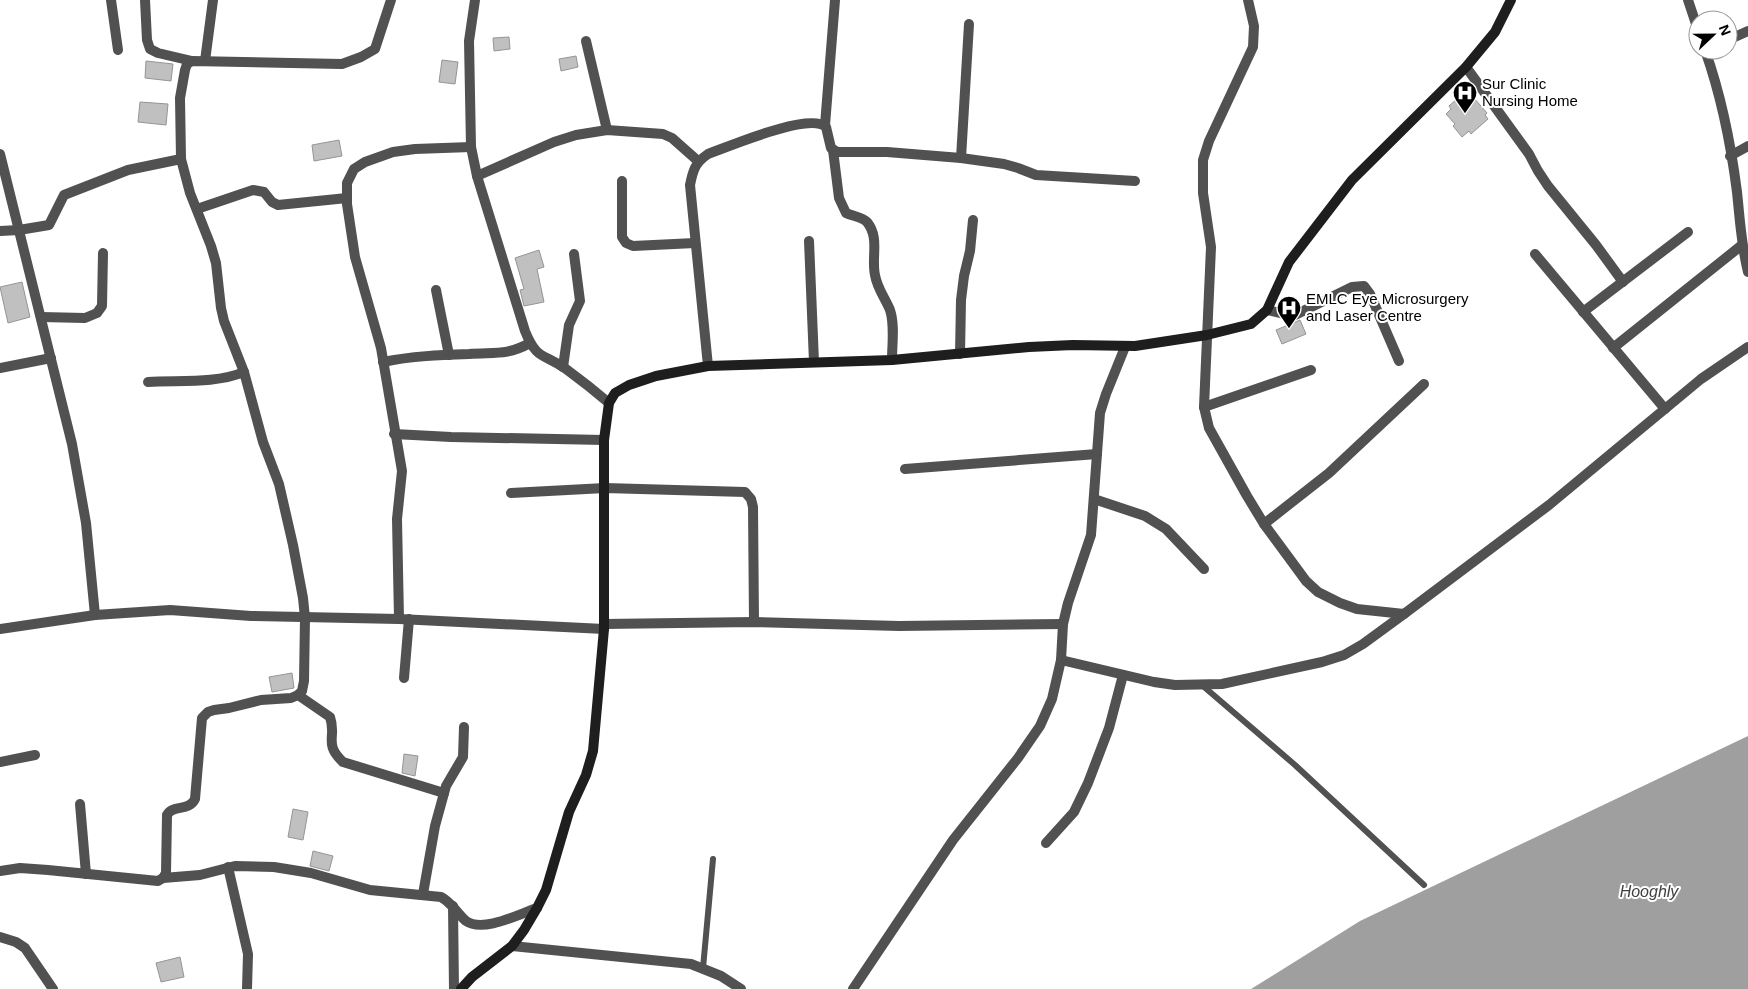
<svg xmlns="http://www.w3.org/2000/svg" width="1748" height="989" viewBox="0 0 1748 989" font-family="Helvetica,sans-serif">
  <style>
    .water { fill: #9f9f9f }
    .building { fill: #c0c0c0; stroke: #959595 }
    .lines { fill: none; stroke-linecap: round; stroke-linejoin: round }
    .lane { stroke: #515151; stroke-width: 6 }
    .street { stroke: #515151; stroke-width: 10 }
    .secondary { stroke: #1e1e1e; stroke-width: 10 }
    .labels { text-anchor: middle; stroke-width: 4; stroke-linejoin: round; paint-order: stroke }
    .poi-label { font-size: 15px; fill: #000; stroke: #fff; text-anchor: start }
    .water-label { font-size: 16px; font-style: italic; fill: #404040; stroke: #fff }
  </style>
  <rect width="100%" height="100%" fill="#fff"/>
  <path class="water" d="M1748,736v253h-497l109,-68z"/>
  <g class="building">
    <path d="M509,37l1,12 -16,2 -1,-13z"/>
    <path d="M576,56l2,11 -17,4 -2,-12z"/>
    <path d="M442,60l16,2 -3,22 -16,-2z"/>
    <path d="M146,61l27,3 -2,17 -26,-3z"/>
    <path d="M1467,90l20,23 -2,2 3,4 -17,15 -2,-3 -7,6 -9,-11 2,-2 -9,-10 5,-5 -2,-3z"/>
    <path d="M140,102l28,2 -2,21 -28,-3z"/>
    <path d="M339,140l3,16 -28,5 -2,-16z"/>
    <path d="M539,250l5,17 -7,2 7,33 -20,4 -4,-16 4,-1 -9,-31z"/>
    <path d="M22,282l8,35 -22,6 -8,-36z"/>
    <path d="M1300,320l6,14 -24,10 -6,-14z"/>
    <path d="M292,673l2,15 -22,4 -3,-15z"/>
    <path d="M404,754l14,2 -3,20 -13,-3z"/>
    <path d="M293,809l15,3 -5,28 -15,-3z"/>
    <path d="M313,851l20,5 -4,15 -19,-5z"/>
    <path d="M180,957l4,20 -23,5 -5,-19z"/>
  </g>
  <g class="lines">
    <g class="lane">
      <path d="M1203,686l92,79 129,120"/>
      <path d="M703,968l10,-109"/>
    </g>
    <g class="street">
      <path d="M111,0l7,50"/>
      <path d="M145,0l2,40 3,9 8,4 34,8"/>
      <path d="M475,0l-6,41 2,106 6,29 48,155c12,30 19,22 41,38 15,11 29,22 43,34"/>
      <path d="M1248,0l6,26 -1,21 -44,94 -6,19v33l8,54 -7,160 5,21 38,68 17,28 42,57 12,11 22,11 17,6 47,5 145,-109 152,-126 47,-32"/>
      <path d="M1688,0l10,30"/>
      <path d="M1728,40l20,-9"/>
      <path d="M586,41l21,89"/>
      <path d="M1705,50c16,45 26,95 32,142 3,28 4,52 11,80"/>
      <path d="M205,61l8,-61"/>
      <path d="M1466,67l63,87 9,17 10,15 48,59 27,37"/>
      <path d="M825,125l10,-125"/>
      <path d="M833,150l6,48 7,15c6,3 16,4 21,9 13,16 4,35 8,53 2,13 10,23 15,35 5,15 2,34 2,50"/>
      <path d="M0,154l72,290 14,79 9,92"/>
      <path d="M1730,156l18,-10"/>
      <path d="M961,158l8,-134"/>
      <path d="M477,176l77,-34 22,-7 31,-5 56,4 9,4 26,23"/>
      <path d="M622,181v56l4,6 7,3 62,-3"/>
      <path d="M197,209l56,-19 11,2 8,10 6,3 69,-7"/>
      <path d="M0,231l19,-1 30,-5 15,-30 64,-25 53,-11"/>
      <path d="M809,241l5,121"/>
      <path d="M1535,254l130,155"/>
      <path d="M436,290l13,65"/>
      <path d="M1267,310l26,6 59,-29 12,-1 6,8 29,67"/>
      <path d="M1583,312l105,-80"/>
      <path d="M41,317l44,1 12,-5 5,-7 1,-53"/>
      <path d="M1613,348l129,-103"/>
      <path d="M960,354l1,-54 3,-24 6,-25 3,-31"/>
      <path d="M383,362c29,-6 57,-7 86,-8 26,-2 37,2 61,-11"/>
      <path d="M708,366l-18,-181c3,-15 5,-22 18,-31 22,-8 101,-42 118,-27l5,21 6,4h50l74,6 43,6 14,4 18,7 99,6"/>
      <path d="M563,367l6,-42 11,-24 -6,-47"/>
      <path d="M0,368l51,-10"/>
      <path d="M148,382c31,-2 67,2 96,-10"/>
      <path d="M1204,407l107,-37"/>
      <path d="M394,434l57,3 153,3"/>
      <path d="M905,469l192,-15"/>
      <path d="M511,493l94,-5 140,4 6,7 2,8 1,115"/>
      <path d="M1094,499l51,17 21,13 38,40"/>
      <path d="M1264,524l65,-51 95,-89"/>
      <path d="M399,619l-2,-100 5,-48 -21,-123 -26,-91 -8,-53v-21l7,-14 11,-7 28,-10 22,-3 56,-2"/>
      <path d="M604,624l150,-2 145,4 164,-2"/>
      <path d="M0,629l95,-14 75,-5 81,6 148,3 205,10"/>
      <path d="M1061,660l93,22 21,3 47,-1 100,-22 22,-7 19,-11 41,-30"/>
      <path d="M404,678l5,-59"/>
      <path d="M298,695l32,22c7,20 -7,26 13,45l101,31"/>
      <path d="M0,762l35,-7"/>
      <path d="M80,804l6,70"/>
      <path d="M1046,843l28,-31 14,-29 21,-55 14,-53"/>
      <path d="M228,867l20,87 -1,35"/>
      <path d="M0,871l20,-3 28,2 110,11 5,-3 3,-5 1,-58c6,-11 22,-3 28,-16l7,-81 6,-6 6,-2 15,-2 32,-8 30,-2 7,-3 4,-4 2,-10 1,-63 -2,-20 -10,-53 -14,-61 -16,-42 -19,-70 -20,-51 -3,-13 -5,-45 -5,-17 -21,-53 -9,-34 -1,-61 5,-28 2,-6 5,-3 150,3 19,-7 14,-8 16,-49"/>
      <path d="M163,878l37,-3 35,-9 39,1 37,6 59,17 71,7c11,6 16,16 25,24 17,12 53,-7 71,-13"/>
      <path d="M423,894l12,-68 11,-40 17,-29 1,-30"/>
      <path d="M453,906l1,83"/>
      <path d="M0,937l16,5 9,6 28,41"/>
      <path d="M512,946l179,18 30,12 20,13"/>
      <path d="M853,989l100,-149 65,-82 22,-32 12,-27 9,-39 2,-36 5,-21 23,-68 9,-122 6,-19 19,-47"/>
    </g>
    <path class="secondary" d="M461,989l11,-12 40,-31 12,-16 13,-22 9,-18 23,-78 17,-37 7,-24 11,-122v-189l5,-37 6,-10 14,-8 27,-9 52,-10 184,-6 137,-13 44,-2 62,1 72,-11 44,-11 16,-14 22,-48 63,-82 114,-113 29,-35 16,-32"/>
  </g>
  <defs>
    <symbol id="hospital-pin" viewBox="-11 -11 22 30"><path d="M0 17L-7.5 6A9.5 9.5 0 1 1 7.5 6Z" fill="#000" stroke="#fff"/><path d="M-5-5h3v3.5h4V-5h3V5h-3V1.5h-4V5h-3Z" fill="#fff"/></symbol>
  </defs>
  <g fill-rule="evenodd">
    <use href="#hospital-pin" x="1451" y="79" width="28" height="38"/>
    <use href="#hospital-pin" x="1275" y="294" width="28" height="38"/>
  </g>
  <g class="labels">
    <g class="poi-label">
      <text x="1482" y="89">Sur Clinic<tspan x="1482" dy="17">Nursing Home</tspan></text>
      <text x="1306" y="304">EMLC Eye Microsurgery<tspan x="1306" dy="17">and Laser Centre</tspan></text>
    </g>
    <g class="water-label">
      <text x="1649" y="897">Hooghly</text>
    </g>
  </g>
  <g transform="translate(1713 35) rotate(68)"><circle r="24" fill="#ffffff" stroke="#999999"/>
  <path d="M0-4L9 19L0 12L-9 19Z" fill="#000000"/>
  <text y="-8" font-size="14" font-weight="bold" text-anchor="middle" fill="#000000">N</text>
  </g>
</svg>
